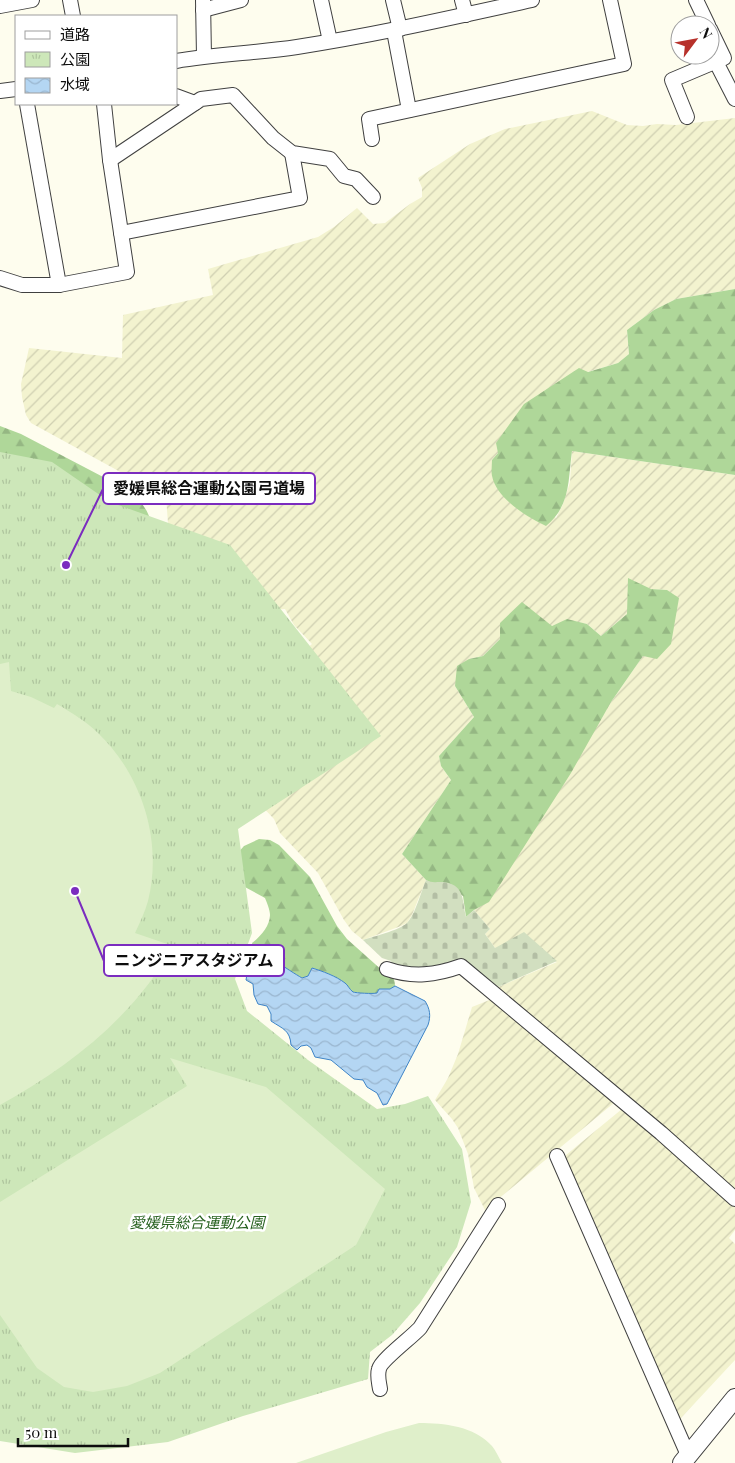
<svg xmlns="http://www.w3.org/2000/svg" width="735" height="1463" viewBox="0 0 735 1463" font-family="'Playfair Display','Noto Sans JP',serif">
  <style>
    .farmland { fill: url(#farmland-furrows) }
    .forest { fill: url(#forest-firs) }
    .cemetery { fill: url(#cemetery-stones) }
    .park { fill: url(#park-tufts) }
    .pitch { fill: #dfefca }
    .water { fill: url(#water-waves); stroke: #3e84c7 }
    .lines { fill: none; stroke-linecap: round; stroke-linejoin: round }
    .minor-casing { stroke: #404040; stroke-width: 16 }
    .tertiary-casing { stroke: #404040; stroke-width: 20 }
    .minor { stroke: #fff; stroke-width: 14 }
    .tertiary { stroke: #fff; stroke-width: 18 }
    .labels { text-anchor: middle; stroke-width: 5; stroke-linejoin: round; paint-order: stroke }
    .park-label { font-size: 15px; font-style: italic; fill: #286220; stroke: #fff }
    .leader { fill: none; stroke: #7b2cbf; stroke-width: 2 }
    .callout-dot { fill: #7b2cbf; stroke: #fff; stroke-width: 2 }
    .callout { fill: #fff; stroke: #7b2cbf; stroke-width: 2 }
    .callout-label { font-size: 16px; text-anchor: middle; font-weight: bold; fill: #0d0d0d }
  </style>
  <defs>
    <pattern id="farmland-furrows" width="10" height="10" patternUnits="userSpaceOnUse" patternTransform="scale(1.25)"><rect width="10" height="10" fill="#f3f3cf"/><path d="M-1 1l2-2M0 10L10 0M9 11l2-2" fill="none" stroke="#cfcfb1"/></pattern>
    <pattern id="forest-firs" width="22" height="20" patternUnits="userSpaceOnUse" patternTransform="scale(1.25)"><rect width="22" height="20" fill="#afd799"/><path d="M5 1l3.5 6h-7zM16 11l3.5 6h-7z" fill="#95b783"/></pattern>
    <pattern id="cemetery-stones" width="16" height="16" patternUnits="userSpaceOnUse" patternTransform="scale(1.25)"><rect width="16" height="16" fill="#d2dfc0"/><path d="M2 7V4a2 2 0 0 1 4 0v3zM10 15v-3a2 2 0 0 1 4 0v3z" fill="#b3bea4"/></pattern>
    <pattern id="park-tufts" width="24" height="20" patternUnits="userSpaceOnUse" patternTransform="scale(1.25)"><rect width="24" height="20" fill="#cde7b9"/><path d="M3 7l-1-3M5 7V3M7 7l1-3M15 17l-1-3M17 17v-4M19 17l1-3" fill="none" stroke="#afc59e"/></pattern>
    <pattern id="water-waves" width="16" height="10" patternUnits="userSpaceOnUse" patternTransform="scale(1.25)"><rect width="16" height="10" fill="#b4d6f3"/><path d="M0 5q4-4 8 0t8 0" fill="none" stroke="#9ab6cf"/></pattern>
  </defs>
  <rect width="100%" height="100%" fill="#fefdee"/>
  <g class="farmland">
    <path d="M592,111l35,14 16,1 14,-2 19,1 59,-7v171l-59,10 -22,11 -27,20 2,24 -11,9 -31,9 -89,81 -6,7v17l64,41 7,-14 7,-22 2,-31 163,24v719l-213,-184 -24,-23 59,-25 -62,-14 -10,-14 5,-5 -16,-19 15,-9 122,-199 32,-46 14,2 10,-68 -16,-1 -24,25 -26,22 -14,-12 -19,-4 -16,6 -52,13 -17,17 -14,3 -14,27 19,31 -35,39 2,10 10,14 -49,74 24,26 -14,35 -5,8 -6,3 -38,14 -11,-9 -8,-11 -26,-47 -38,-40 -6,-14 -22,-23 -46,-64 106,-88 -18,-19 -9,-16 -65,4 -51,-77 -3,-39 -135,-74 -5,-8 -4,-18 -1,-13 8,-36 93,10 1,-43 90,-20 -5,-26 110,-32 16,-10 23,-19 16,16 12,-1 25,-19 12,-7v-9l-4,-10 52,-34 35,-15z"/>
    <path d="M492,999l123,103 -130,108 -11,-22 -6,-34 -10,-26 -6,-9 -17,-19 13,-22 10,-24 14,-47z"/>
    <path d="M622,1109l31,24 82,74v23l-6,8 6,6v116l-55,59 -115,-261 1,-3z"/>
  </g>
  <g class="forest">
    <path d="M735,289v186l-163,-24c-4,28 -1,55 -26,75 -19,-9 -49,-27 -54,-50 -1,-5 0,-11 0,-16l6,-7 -2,-10 28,-39 55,-36 9,4 30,-9 11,-9 -2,-24 27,-20 22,-11z"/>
    <path d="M0,426l21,8 107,56c11,10 19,17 23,32l-151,-45z"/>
    <path d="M628,578l23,11 16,1 12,8 -8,46 -14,15 -14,-3 -32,46 -40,71 -82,129 -15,8 -8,7 -3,-21 -21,-14 -9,2 -7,-4 -24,-26 49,-74 -10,-14 -2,-10 35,-39 -19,-31 2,-20 12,-7 14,-3 17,-17v-16l22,-21 30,24 15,-7 20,5 14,12 26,-22z"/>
    <path d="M259,839l11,1 9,5 31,32 27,49 10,13 37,33c8,2 11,6 11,14l-5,3h-11l-2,4c-4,1 -21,0 -24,-1 -4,-3 -5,-6 -8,-9 -9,-7 -23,-12 -33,-15l-4,8 -6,2c-5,-3 -20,-12 -24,-16l-7,4 -6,-1 -5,-9 -5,1 -3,-14c8,-6 18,-17 18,-28 0,-5 -3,-12 -5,-17l-22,-12 -8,-30 9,-10z"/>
  </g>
  <path class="cemetery" d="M426,880c6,3 8,2 15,2 24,1 21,18 25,35l8,-7 16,19 -5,5 10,14 29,-16 33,29 -59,26 -33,-26 -35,8 -37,-2 -2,-6 -9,-3 -19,-18c11,-4 35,-9 44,-17 8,-8 14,-31 19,-43z"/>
  <path class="park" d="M0,452l52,10 58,40 120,43 151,191 -143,93 14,104 -17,46 12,32 61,49 69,49 28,-5 23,-8 34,53 9,53 -14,45 -37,56 -28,32 -22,17 -2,27 -125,37 -75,26 -93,11 -75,-12z"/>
  <g class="pitch">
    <path d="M9,662l2,29 20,6 23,11 3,-4c15,9 29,17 41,29 44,42 65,108 50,168 -3,11 -8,21 -13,32l38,13c-38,70 -104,121 -173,159v-441z"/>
    <path d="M170,1058l96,29 119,102 -29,56 -196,128 -33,13 -34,6 -29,-5 -27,-19 -37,-53v-113l187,-116z"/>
    <path d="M419,1423c25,0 55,3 73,23 4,5 7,12 10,17h-206l90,-31z"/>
  </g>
  <path class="water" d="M260,956l5,9 6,1 4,-4h3c4,4 19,13 24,16l6,-2 4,-8c10,3 24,8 33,15 3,2 4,6 8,9 3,1 20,2 24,1l2,-4h11l5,-3 30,15c5,8 6,15 3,24l-41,79 -4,1 -6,-12 -10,-6 -4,-7 -9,-1 -23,-19 -16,-3 -4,-9 -4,-3 -6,1 -4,4 -6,-5c-1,-15 -8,-16 -20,-24v-7l-4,-8 -9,-2 -4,-9 -1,-11 -7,-4 1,-6 8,-17z"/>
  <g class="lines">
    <defs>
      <g id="minor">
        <path d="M70,0l3,16"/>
        <path d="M203,0l1,56"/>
        <path d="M321,0l9,41"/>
        <path d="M393,0l7,29"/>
        <path d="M462,0l4,15"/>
        <path d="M696,0l12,25"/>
        <path d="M0,6l32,-6"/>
        <path d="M203,10l38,-10"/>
        <path d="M394,31l15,79"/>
        <path d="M176,61c40,-7 81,-8 121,-14 79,-12 157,-30 235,-47"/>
        <path d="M716,62l19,37"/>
        <path d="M0,91l16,-2"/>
        <path d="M176,96l19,7"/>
        <path d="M27,104l32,181"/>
        <path d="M687,117l-15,-37 52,-22 -14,-29"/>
        <path d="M372,139l-3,-20 255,-55 -14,-64"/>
        <path d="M110,160l91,-61 32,-4 40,43 19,15 38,6 14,17 12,3 17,18"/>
        <path d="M121,233l179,-35 -8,-45"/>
        <path d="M0,278l22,7h37l68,-13 -17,-112 -6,-56"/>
        <path d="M387,969c26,9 49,6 74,-3l200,167 74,66"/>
        <path d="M557,1156l131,299"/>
        <path d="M380,1389c-1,-7 -3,-13 -1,-20 2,-9 33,-32 41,-41l78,-123"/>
      </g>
      <path id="tertiary" d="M682,1463l53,-65"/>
    </defs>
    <use href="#minor" class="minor-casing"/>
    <use href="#tertiary" class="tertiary-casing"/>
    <use href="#minor" class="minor"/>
    <use href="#tertiary" class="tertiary"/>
  </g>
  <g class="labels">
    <g class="park-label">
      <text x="197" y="1228">愛媛県総合運動公園</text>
    </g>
  </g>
  <path class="leader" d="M66 565L103 489M75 891L104 961"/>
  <g class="callout-dot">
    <circle cx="66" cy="565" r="5"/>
    <circle cx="75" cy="891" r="5"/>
  </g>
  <g class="callout">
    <rect x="103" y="473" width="212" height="31" rx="5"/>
    <rect x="104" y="945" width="180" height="31" rx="5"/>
  </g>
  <g class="callout-label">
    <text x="209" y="494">愛媛県総合運動公園弓道場</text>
    <text x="194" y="966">ニンジニアスタジアム</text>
  </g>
  <rect x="15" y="15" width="162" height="90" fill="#ffffff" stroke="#9e9e9e"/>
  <rect x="25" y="31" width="25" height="8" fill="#ffffff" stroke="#9e9e9e"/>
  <text x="60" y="40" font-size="15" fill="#0d0d0d">道路</text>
  <rect x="25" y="52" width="25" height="15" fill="url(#park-tufts)" stroke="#9e9e9e"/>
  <text x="60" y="65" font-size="15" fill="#0d0d0d">公園</text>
  <rect x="25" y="78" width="25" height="15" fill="url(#water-waves)" stroke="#9e9e9e"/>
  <text x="60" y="90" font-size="15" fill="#0d0d0d">水域</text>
  <g transform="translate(695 40) rotate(58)"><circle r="24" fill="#ffffff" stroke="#9e9e9e"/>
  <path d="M0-4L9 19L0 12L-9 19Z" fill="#b7312b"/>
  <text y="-8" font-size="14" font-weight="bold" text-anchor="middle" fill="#0d0d0d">N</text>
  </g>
  <path d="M18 1438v8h110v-8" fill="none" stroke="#0d0d0d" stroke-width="2.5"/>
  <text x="25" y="1438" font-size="15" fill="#0d0d0d" stroke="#ffffff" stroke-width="4" paint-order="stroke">50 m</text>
</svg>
